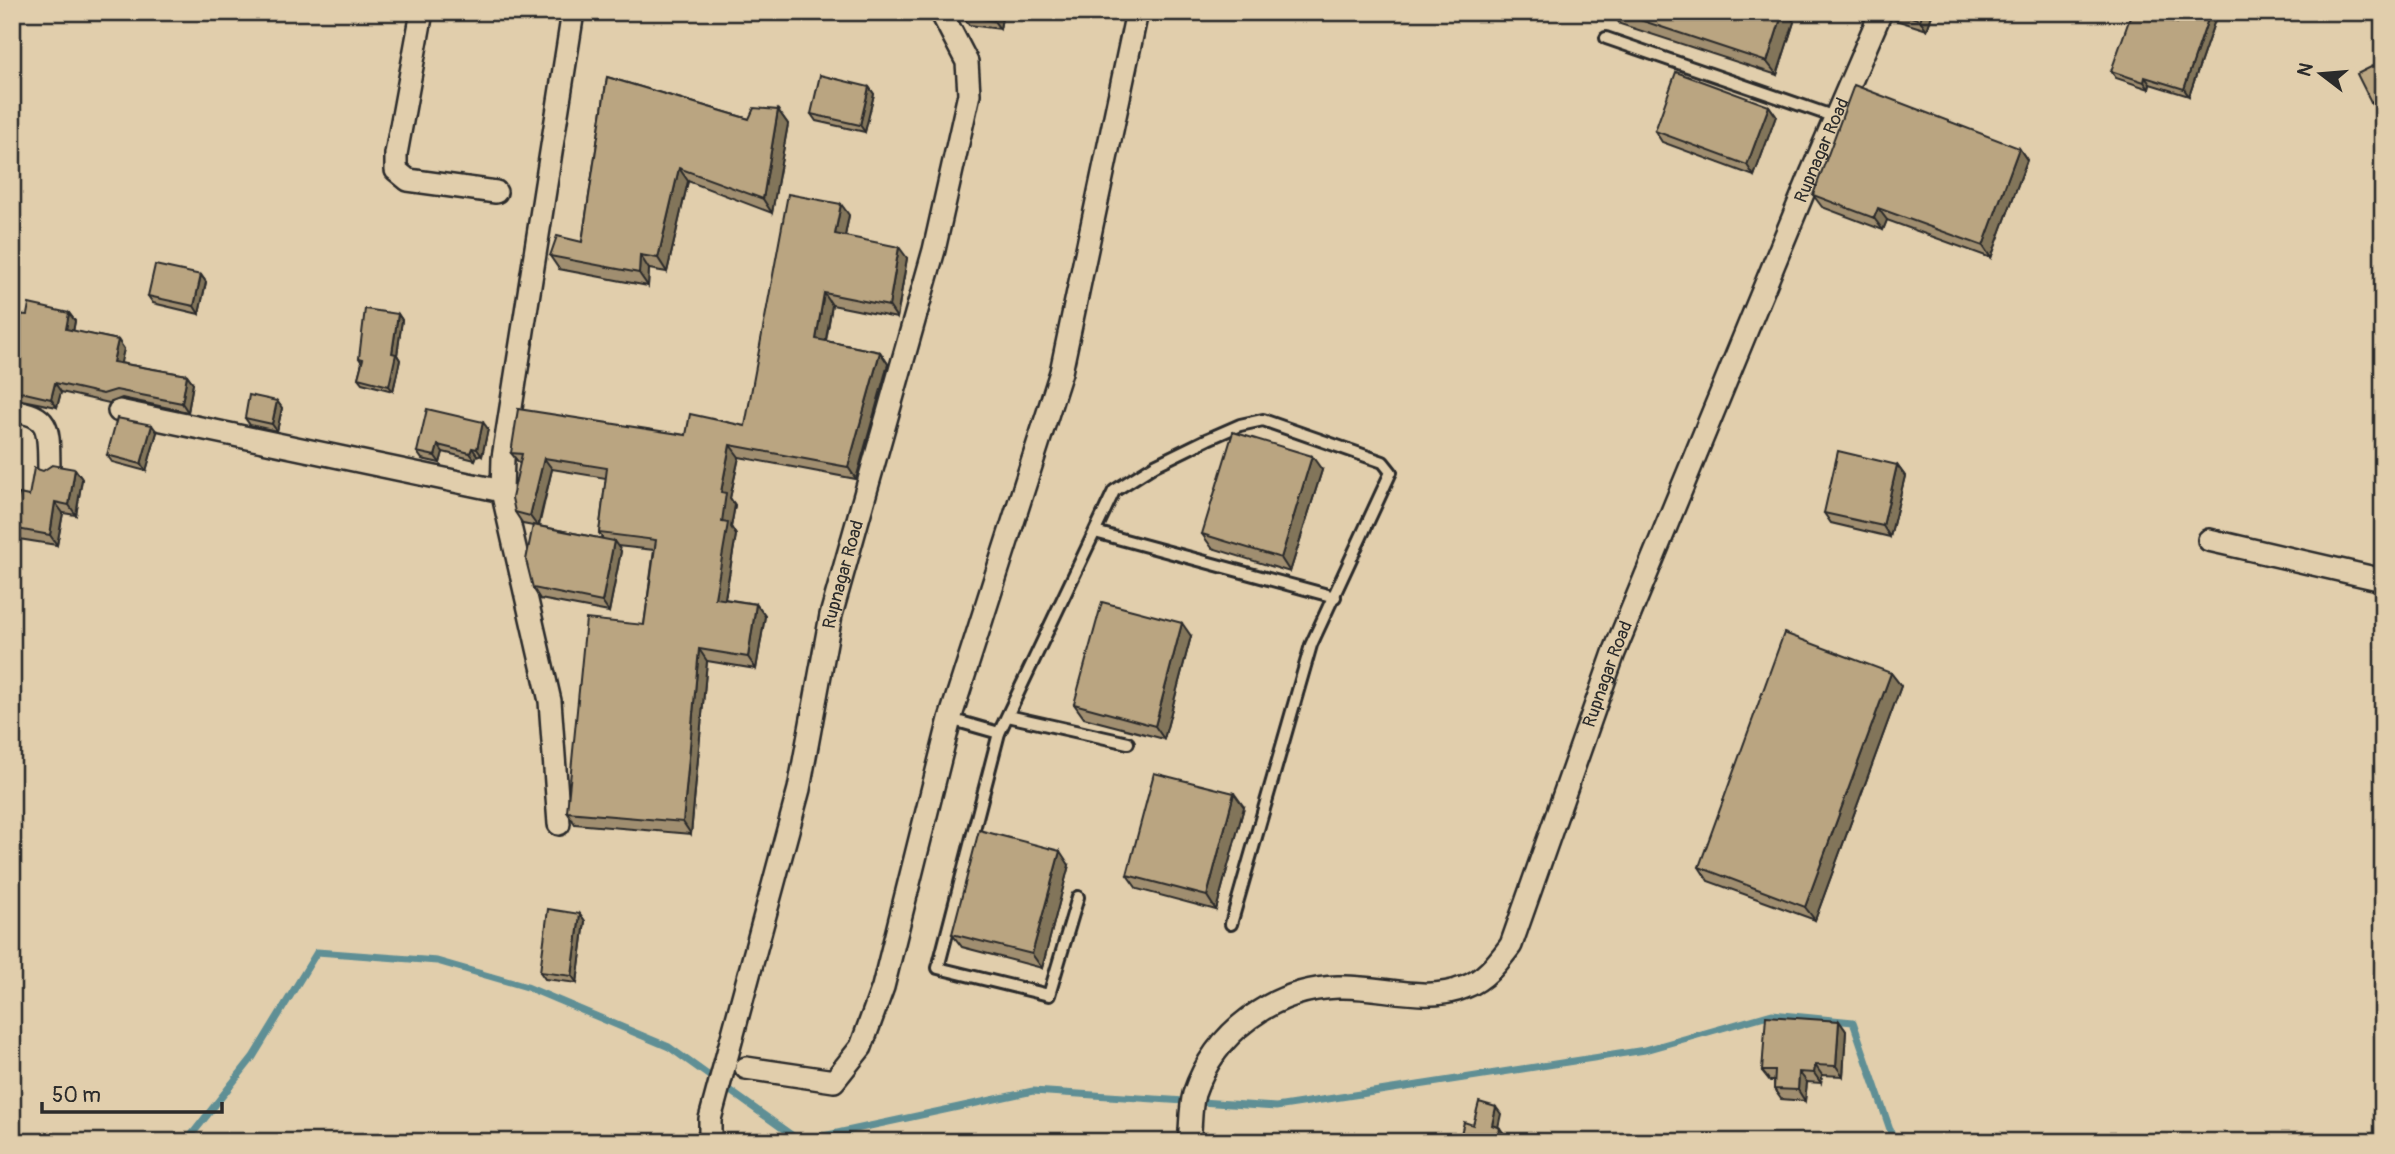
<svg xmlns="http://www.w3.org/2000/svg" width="2395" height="1154" viewBox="0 0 2395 1154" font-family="Pangolin,sans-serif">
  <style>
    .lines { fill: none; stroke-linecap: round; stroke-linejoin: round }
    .stream { stroke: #5f8f95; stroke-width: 7 }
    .lane-casing { stroke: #2b2b2b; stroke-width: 16 }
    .street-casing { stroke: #2b2b2b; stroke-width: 26 }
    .lane { stroke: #e1ceac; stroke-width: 10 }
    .street { stroke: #e1ceac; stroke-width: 21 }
    .wall { fill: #a08e6f; stroke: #2b2b2b; stroke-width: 2; fill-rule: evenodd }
    .shaded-wall { fill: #82745a; stroke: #2b2b2b; stroke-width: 2 }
    .building { fill: #baa581; stroke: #2b2b2b; stroke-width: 2 }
    .labels { text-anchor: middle; stroke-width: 6; stroke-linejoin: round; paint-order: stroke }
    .street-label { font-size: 18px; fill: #2b2b2b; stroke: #e1ceac }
  </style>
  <rect width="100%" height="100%" fill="#e1ceac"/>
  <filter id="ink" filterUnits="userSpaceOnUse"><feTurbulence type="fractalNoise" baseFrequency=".0143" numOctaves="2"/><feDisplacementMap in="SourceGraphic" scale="14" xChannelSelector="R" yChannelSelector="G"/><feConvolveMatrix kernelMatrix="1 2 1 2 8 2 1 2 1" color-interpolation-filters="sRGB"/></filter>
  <g filter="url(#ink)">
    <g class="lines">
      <path class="stream" d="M186,1142l67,-85 64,-105 120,9 90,26 142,60 131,94 233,-50 243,16 369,-57 127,-36 81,8 40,116 24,4"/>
      <defs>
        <g id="lane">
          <path d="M1606,38l229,79"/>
          <path d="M1095,532l240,65"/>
          <path d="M1008,716l120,27"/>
          <path d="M950,719l49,14"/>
          <path d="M1078,897l-29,98 -111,-27 61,-235 115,-242 41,-26 53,-26 32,-14 23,-5 120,42 8,10 -80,173 -80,279"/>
        </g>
        <g id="street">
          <path d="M422,12l-26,142v16l12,10 88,12"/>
          <path d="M12,411c41,3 36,23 37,57"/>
          <path d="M119,411l383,80"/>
          <path d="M2209,540l174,40"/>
          <path d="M559,824l-9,-123 -48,-210 1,-33 70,-446"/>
          <path d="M746,1068l88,13 27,-34 22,-60 67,-268 111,-347 76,-360"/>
          <path id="s1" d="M710,1142v-23l89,-330 32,-174 103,-365 35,-156 -2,-32 -26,-50"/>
          <path id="s2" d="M1189,1142c2,-15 1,-34 5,-48 21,-62 79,-105 144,-107 42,-2 87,17 127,0 21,-8 33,-25 46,-42l103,-292 197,-479 70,-162"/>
        </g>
      </defs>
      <use href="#lane" class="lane-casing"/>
      <use href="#street" class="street-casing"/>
      <use href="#lane" class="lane"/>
      <use href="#street" class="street"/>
    </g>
    <g class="wall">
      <path d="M964,12h39l-3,17 -31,-4 -6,-9z"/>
      <path d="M1611,12h176l7,10 -17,53 -157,-51z"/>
      <path d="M1887,12h46l-6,18 -35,-11z"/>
      <path d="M2215,20l-26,76 -39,-12 -1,5 -33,-11 -5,-7 66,-48z"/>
      <path d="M2383,61v49l-5,2 -7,-10z"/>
      <path d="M607,77l142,42 29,-9 10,14 -16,89 -84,-32 -21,91 -18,-3 -1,17 -89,-17 -9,-13 32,-14z"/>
      <path d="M869,87l5,7 -9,38 -49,-11 -5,-7z"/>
      <path d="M1769,106l7,10 -22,60 -92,-34 -7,-11z"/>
      <path d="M2019,148l8,12 -36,98 -104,-38 -4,10 -61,-23 -9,-12z"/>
      <path d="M849,215l-4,21 62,22 -10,60 -65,-13 -6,36 54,11 8,12 -32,115 -117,-22 -9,41 5,7 -4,22 5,8 -11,64 31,5 9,12 -9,53 -49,-8 -16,173 -116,-10 -8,-12 77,-187 10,-75 -37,-4 4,5 -12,61 -69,-13 -7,-11v-62l-10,-2 -8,-12 5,-48 -9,-11 175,-18 59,-9zM552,469l54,9 -7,55 4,6 -64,-13z"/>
      <path d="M201,275l5,7 -7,32 -46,-11 -5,-7z"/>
      <path d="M69,313l6,8 -2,10 45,9 6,9 -4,14 67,12 6,8 -5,29 -66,-14 -13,5 -48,-11 -4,15 -45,-9v-84l15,1z"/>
      <path d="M398,314l4,6 -5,35 3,5 -7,31 -31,-8 -4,-5 4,-15 -3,-5z"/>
      <path d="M277,401l5,7 -5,23 -27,-6 -5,-7z"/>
      <path d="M488,429l-6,27 -5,-1 -2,5 -32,-8 -3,11 -18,-4 -5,-7z"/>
      <path d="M157,432l-11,39 -34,-9 -5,-7z"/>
      <path d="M1897,465l8,11 -15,61 -59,-14 -7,-10z"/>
      <path d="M75,469l7,10 -6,36 -13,-2 -6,32 -38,-6 -7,-11 31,-57z"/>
      <path d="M1322,470l-32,102 -78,-24 -10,-14z"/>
      <path d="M1191,636l-27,103 -80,-21 -10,-14z"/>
      <path d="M1891,673l10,13 -86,234 -107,-39 -9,-14z"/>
      <path d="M1244,807l-28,103 -79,-21 -10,-14z"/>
      <path d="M1069,865l-27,103 -80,-21 -10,-13z"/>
      <path d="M580,914l5,7 -8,62 -32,-4 -5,-7z"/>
      <path d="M1839,1021l7,10 -3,45 -21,-1 -1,8 -14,-1 -2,19 -24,-2 -7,-10v-8h-4l-8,-10z"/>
    </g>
    <g class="shaded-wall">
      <path d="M995,12h8l-3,17 -6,-8z"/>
      <path d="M1783,12h4l7,10 -17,53 -10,-13z"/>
      <path d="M1923,12h10l-6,18 -7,-10z"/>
      <path d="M2210,13l5,7 -26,76 -5,-7z"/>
      <path d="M2145,77l5,7 -1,5 -5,-7z"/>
      <path d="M869,87l5,7 -9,38 -5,-7z"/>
      <path d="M1769,106l7,10 -22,60 -7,-11z"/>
      <path d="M778,110l10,14 -16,89 -9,-14z"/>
      <path d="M2019,148l8,12 -36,98 -8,-12z"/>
      <path d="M679,168l9,13 -21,91 -9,-14z"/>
      <path d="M841,204l8,11 -6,31 -8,-12z"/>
      <path d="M1878,208l9,12 -4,10 -9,-12z"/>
      <path d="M899,247l8,11 -10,60 -8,-12z"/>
      <path d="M640,255l9,14 -1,17 -9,-13z"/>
      <path d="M201,275l5,7 -7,32 -5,-8z"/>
      <path d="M824,293l8,12 -8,45 -8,-11z"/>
      <path d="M69,313l6,8 -3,17 -6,-9z"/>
      <path d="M398,314l4,6 -5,35 3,5 -7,31 -4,-5 3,-33z"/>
      <path d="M118,340l6,9 -5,22 -6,-9z"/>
      <path d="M880,352l8,12 -32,115 -8,-12z"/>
      <path d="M187,375l6,8 -5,29 -6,-9z"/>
      <path d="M55,383l6,9 -4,15 -6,-8z"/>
      <path d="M277,401l5,7 -5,23 -5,-7z"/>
      <path d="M483,422l5,7 -6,27 -5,-7z"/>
      <path d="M152,425l5,7 -11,39 -5,-7z"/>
      <path d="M438,445l5,7 -3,11 -5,-7z"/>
      <path d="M730,445l9,12 -9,41 5,7 -4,22 5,8 -13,74 -8,-11 7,-76 -1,-30z"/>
      <path d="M472,448l5,7 -2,5 -5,-7z"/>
      <path d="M1312,456l10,14 -32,102 -9,-14z"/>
      <path d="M544,458l8,11 -14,58 -8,-11z"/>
      <path d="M1897,465l8,11 -15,61 -7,-11z"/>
      <path d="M75,469l7,10 -6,36 -7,-10z"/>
      <path d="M55,502l8,11 -6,32 -7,-10z"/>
      <path d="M614,541l7,10 -12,61 -7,-10z"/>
      <path d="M756,604l9,12 -9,53 -8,-12z"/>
      <path d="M1182,623l9,13 -27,103 -9,-13z"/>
      <path d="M699,649l8,12 -16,173 -8,-12z"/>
      <path d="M1891,673l10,13 -86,234 -10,-13z"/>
      <path d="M1234,793l10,14 -28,103 -9,-14z"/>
      <path d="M1060,851l9,14 -27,103 -10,-14z"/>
      <path d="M580,914l5,7 -8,62 -5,-7z"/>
      <path d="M1839,1021l7,10 -3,45 -7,-10z"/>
      <path d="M1815,1065l7,10 -1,8 -7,-10z"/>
      <path d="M1799,1072l8,10 -2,19 -7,-11z"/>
      <path d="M1496,1107l5,7 -4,18 -5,-7z"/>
      <path d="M1500,1128l5,7 -2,7h-6z"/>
    </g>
    <g class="building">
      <path d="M964,12h31l-1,9 -31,-5z"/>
      <path d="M1616,12h167l-16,50z"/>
      <path d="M1896,12h27l-3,8z"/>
      <path d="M2132,12h13l32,11 3,-11 30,1 -26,76 -39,-12 -1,5 -33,-11z"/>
      <path d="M2383,61v35l-12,6 -14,-28z"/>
      <path d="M1676,72l93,34 -22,59 -92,-34z"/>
      <path d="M820,75l49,12 -9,38 -49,-11z"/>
      <path d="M607,77l142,42 5,-11 24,2 -15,89 -84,-31 -21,90 -18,-3 -1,18 -89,-17 7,-20 25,6z"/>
      <path d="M1854,85l165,63 -36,98 -105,-38 -4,10 -61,-23z"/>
      <path d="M788,194l53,10 -6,30 64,13 -10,59 -65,-13 -8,46 64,13 -32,115 -118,-22 -9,47 5,1 -4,29 6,1 -13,75 41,6 -8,53 -49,-8 -16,173 -116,-10 19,-193 58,6 12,-85 -57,-7 8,-65 -63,-10 -14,58 -15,-4 -3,-14 10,-44 -11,-1 7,-44 168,26 4,-21 55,12z"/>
      <path d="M155,265l46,10 -7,31 -46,-10z"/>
      <path d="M29,304l40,9 -3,16 52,11 -5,22 74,13 -5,28 -66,-13 -13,4 -48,-11 -4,16 -39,-9v-76l15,1z"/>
      <path d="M365,309l33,5 -6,39 4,1 -7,32 -31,-8 5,-19 -4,-1z"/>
      <path d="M249,395l28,6 -5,23 -27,-6z"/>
      <path d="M427,409l56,13 -6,27 -5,-1 -2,5 -32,-8 -3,11 -18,-4z"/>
      <path d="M117,418l35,7 -11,39 -34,-9z"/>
      <path d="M1233,432l79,24 -31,102 -79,-24z"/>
      <path d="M1838,451l59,14 -14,61 -59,-13z"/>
      <path d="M52,465l23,4 -6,36 -14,-3 -5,33 -38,-7 7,-34 10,2 5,-28 9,3z"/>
      <path d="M533,525l81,16 -12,61 -69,-14 -7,-28z"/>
      <path d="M1102,602l80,21 -27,103 -81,-22z"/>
      <path d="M1784,633l107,40 -86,234 -106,-40z"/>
      <path d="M1154,773l80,20 -27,103 -80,-21z"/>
      <path d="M979,830l81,21 -28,103 -80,-20z"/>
      <path d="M548,909l32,5 -8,62 -32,-4z"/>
      <path d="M1766,1016l73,5 -3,45 -21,-1 -1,8 -15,-1 -1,18 -24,-1 1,-18h-13z"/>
      <path d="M1479,1102l17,5 -4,18 8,3 -3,14h-38l5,-20 9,3z"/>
    </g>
  </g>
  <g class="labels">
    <g class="street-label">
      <text dy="6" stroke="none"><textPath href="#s2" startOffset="1284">Rupnagar Road</textPath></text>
      <text dy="6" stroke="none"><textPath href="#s1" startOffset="584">Rupnagar Road</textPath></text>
      <text dy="6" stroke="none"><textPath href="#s2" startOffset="718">Rupnagar Road</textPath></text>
    </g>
  </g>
  <rect width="2395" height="1154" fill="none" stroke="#e1ceac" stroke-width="42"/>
  <rect x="21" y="21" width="2353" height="1112" fill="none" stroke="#2b2b2b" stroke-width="2.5" filter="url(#ink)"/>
  <g transform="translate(2321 74) rotate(286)" stroke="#e1ceac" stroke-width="5" paint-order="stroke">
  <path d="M0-5L12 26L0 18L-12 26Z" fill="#2b2b2b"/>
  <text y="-10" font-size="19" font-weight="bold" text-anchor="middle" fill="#2b2b2b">N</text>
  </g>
  <path d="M42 1102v10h180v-10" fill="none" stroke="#2b2b2b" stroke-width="3.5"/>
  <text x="52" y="1102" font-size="21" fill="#2b2b2b" stroke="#e1ceac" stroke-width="5" paint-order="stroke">50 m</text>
</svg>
